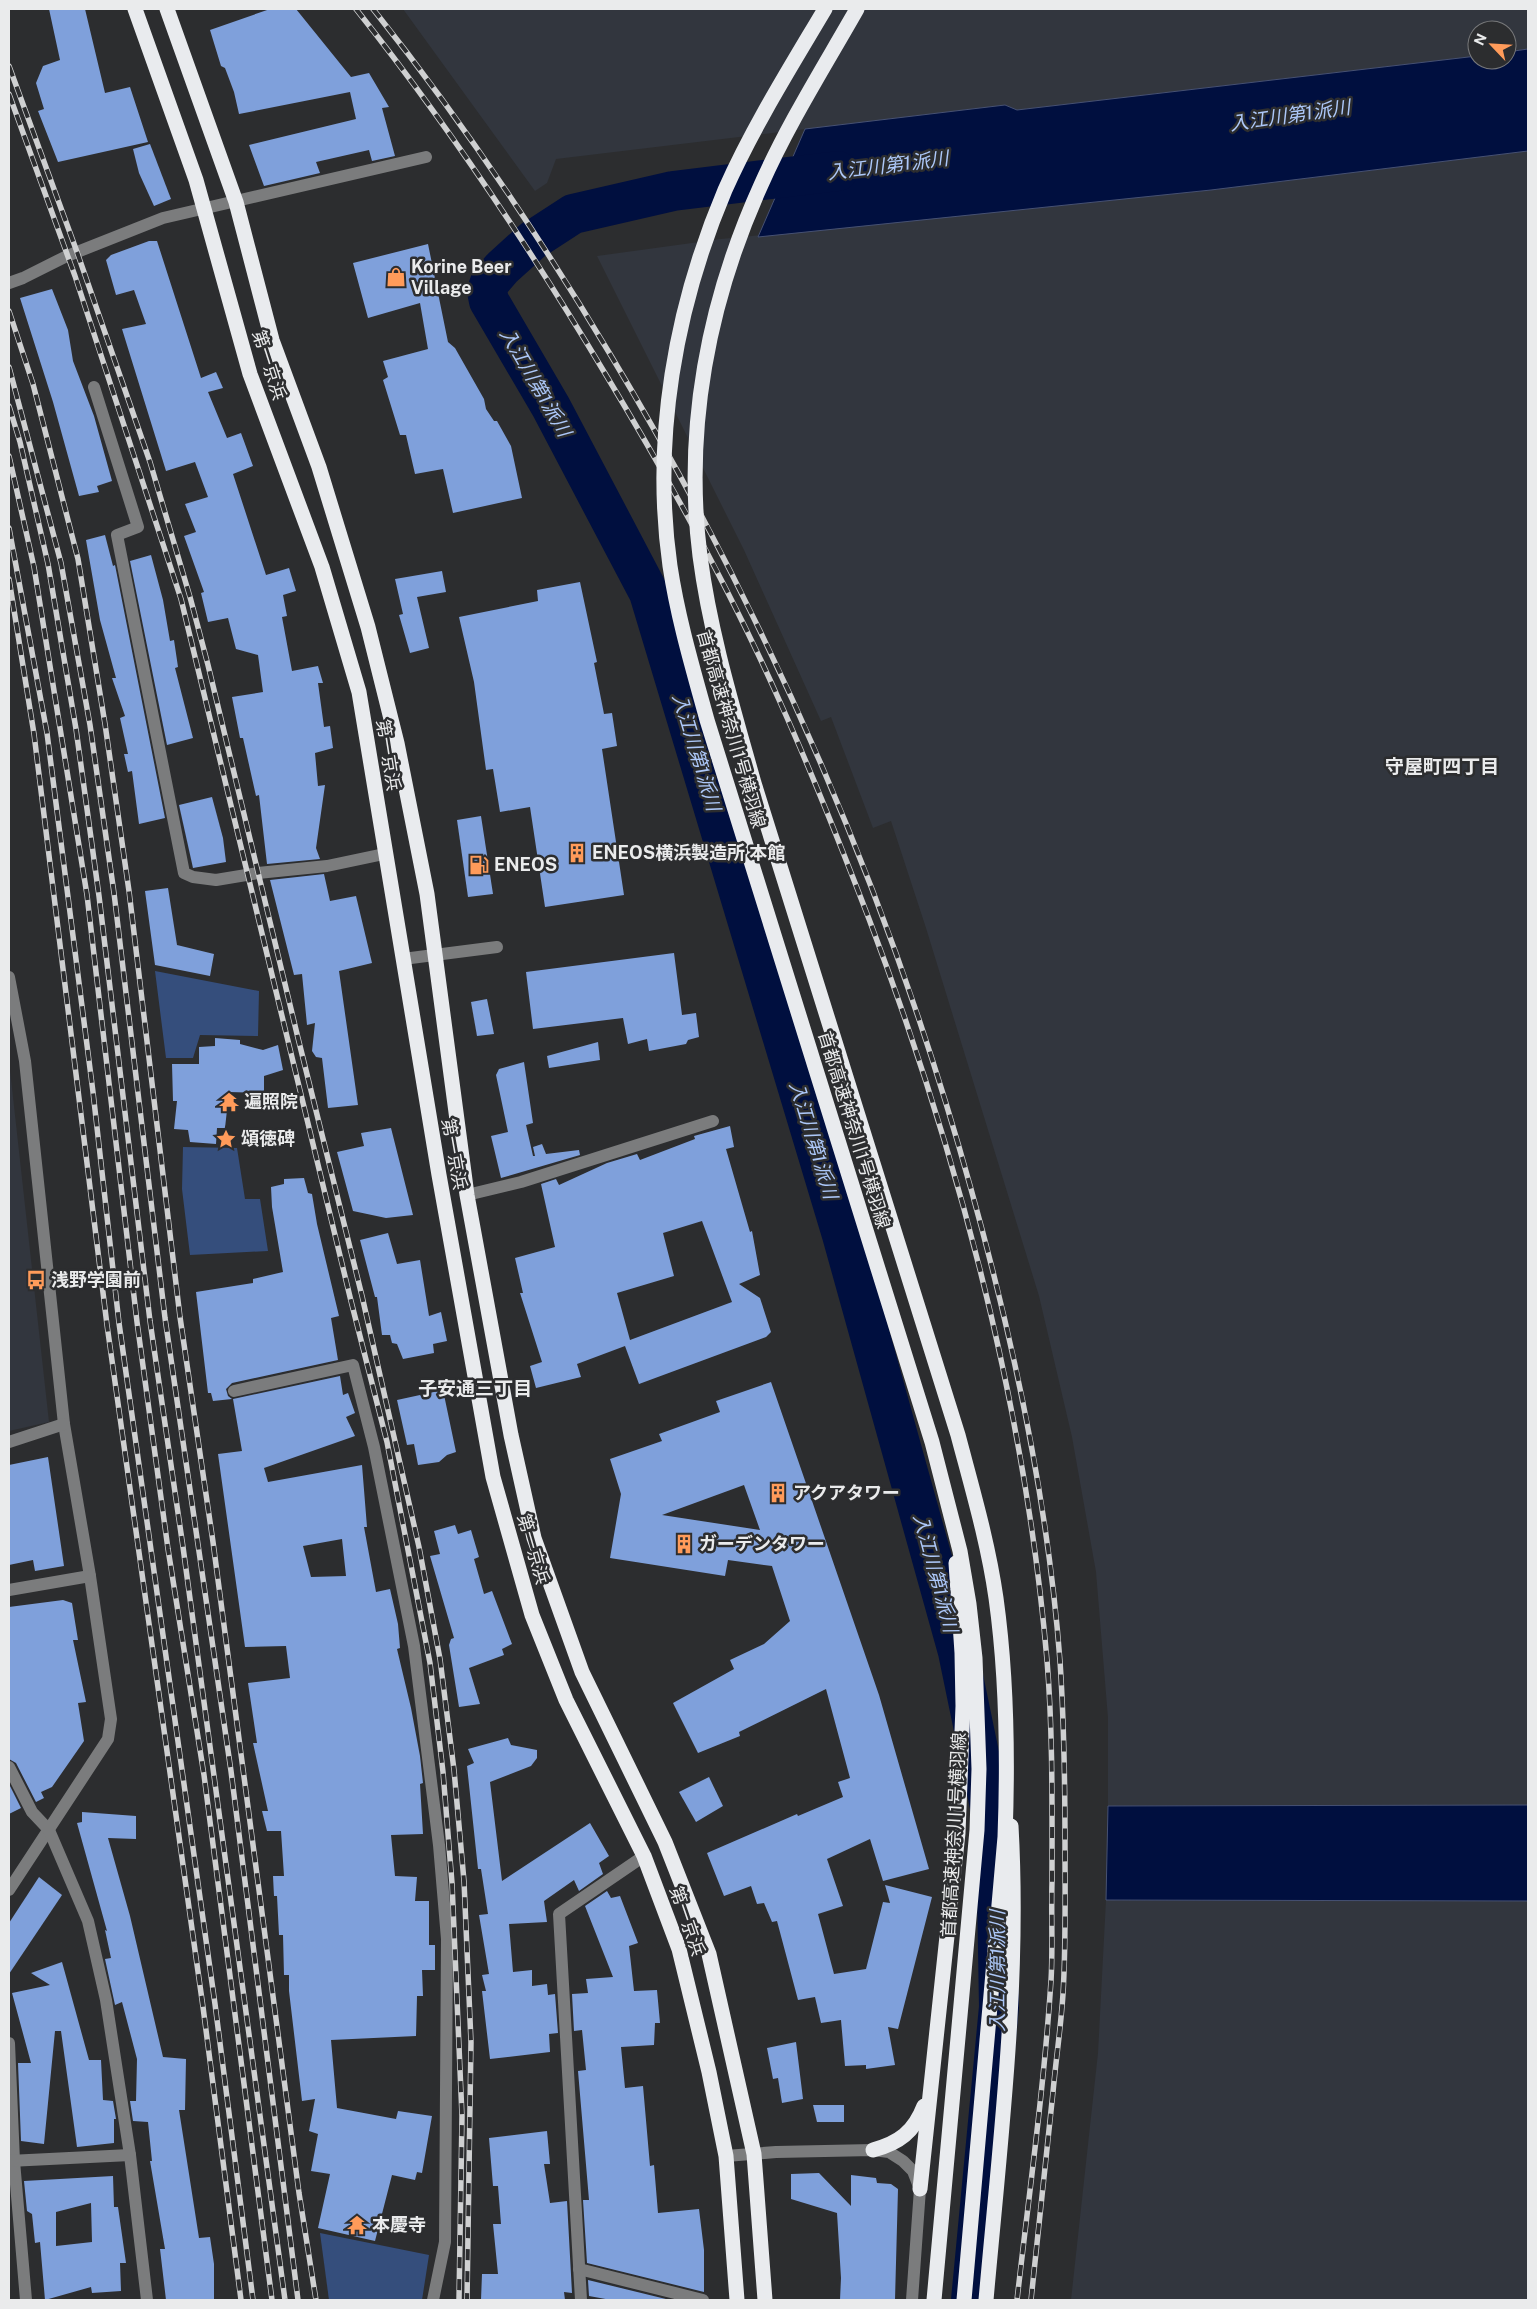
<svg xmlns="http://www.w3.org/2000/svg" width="1537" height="2309" viewBox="0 0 1537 2309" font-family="'Public Sans','Noto Sans JP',sans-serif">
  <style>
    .built { fill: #32363e }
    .green { fill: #354e7c }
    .water { fill: #000f3f; stroke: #465173 }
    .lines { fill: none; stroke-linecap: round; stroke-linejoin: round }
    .river { stroke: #000f3f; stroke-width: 40 }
    .building { fill: #7fa0db; fill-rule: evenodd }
    .minor { stroke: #7b7c7d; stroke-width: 12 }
    .highway { stroke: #e9ebee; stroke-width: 15 }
    .rail-casing { stroke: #cfd0d1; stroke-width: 5.5 }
    .rail { stroke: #2c2d2f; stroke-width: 4; stroke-dasharray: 11; stroke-linecap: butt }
    .highway-bridge { stroke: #e9ebee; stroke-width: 15 }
    .labels { text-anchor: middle; stroke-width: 5; stroke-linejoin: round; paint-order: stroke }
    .poi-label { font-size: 18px; font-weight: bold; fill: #eaebec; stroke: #2c2d2f; text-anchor: start }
    .street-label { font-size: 18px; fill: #eaebec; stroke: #2c2d2f }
    .water-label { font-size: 19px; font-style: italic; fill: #adc8f9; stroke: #2c2d2f }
    .neighbourhood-label { font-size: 19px; font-weight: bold; fill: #eaebec; stroke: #2c2d2f }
  </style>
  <rect width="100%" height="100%" fill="#2c2d2f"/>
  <g class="built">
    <path d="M403,9h1125v40l-21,3v-22h-30v26l-460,54 -12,-5 -449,54 -9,24 -12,8z"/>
    <path d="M1528,151v1654l-420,1v-88l-12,-146 -24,-135 -33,-141 -113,-368 -35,-107 -18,7 -42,-111 -10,4 -77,-171 -147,-294 124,-17 490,-49z"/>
    <path d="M9,1061l40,361 -40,9z"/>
    <path d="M1106,1900l422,1v399h-457l27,-247z"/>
  </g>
  <g class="green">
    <path d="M155,971l104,20 -1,45 -58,-1 -7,23h-27z"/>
    <path d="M183,1147l54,1 8,51h15l8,52 -78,4 -8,-66z"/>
    <path d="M320,2233l109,22 -7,45h-93z"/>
  </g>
  <g class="water">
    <path d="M1528,49v102l-317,39 -453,47 47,-108 200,-24 12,5 460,-54v4h30v-8z"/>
    <path d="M1528,1805v96l-422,-1 2,-94z"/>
  </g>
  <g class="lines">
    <path class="river" d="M838,171l-165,20 -100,23 -40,26 -31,28 -12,14 -3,9 2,10 62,106 98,186 193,642 116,417 38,184 3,171 -28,293"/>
  </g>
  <g class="building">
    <path d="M49,9h36l20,84 25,-6 18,55 -90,20 -20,-51 6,-2 -8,-26 7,-17 17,-6z"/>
    <path d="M270,9h26l55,68 18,-4 20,34 -7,1 13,48 -23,5 -3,-11 -53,12 4,11 -56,13 -15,-41 107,-26 -6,-27 -111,22 -5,-22 -9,-24 -4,-2 -11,-36z"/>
    <path d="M150,144l21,55 -17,7 -15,-33 -6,-24z"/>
    <path d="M149,241h8l44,137 15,-6 7,16 -15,4 19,46 14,-5 12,33 -20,8 33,101 23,-7 7,23 -13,4 4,21 -5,1 10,54 26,-5 5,17h-5l6,44 6,-1 3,22 -18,5 3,33 7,-1 -9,63 4,11 -53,5 -8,-69 -3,1 -13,-58h-3l-8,-41 31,-5 -5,-37 -22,-6 -8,-31 -20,4 -7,-29 3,-1 -20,-56 12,-4 -11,-28 23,-7 -13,-35 -29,9 -44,-142 24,-5 -12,-34 -18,5 -10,-35 5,-5z"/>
    <path d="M428,244l20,98 7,6 29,51 2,10 8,12h3l14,25 11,52 -69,15 -10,-44 -28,5 -9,-39h-6l-17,-55 5,-3 -5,-16 45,-12 -8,-46 -52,15 -15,-55z"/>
    <path d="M52,289l16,41 5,31 21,55 18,65 -15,5 2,6 -20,4 -26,-94 -33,-104z"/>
    <path d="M105,535l8,31 2,-1 50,253 -26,6 -7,-53 -4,1 -4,-18h4l-8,-36 5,-2 -13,-38h4l-16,-58 -14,-80z"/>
    <path d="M151,555l12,45 7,41 4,-1 4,27 -3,1 18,70 -26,7 -37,-184z"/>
    <path d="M442,571l4,21 -29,5 12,51 -19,5 -11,-38 4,-1 -8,-35z"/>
    <path d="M580,582l17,80 -3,1 10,51 8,-1 5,33 -15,3 22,146 -79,12 -15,-100 -30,5 -7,-43 -7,1 -12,-88 -15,-65 79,-16 -1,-11z"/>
    <path d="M212,797l11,41 3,24 -33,6 -14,-63z"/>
    <path d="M481,816l12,78 -25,3 -11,-77z"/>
    <path d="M324,874l6,27 26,-5 16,67 -33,8 19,134 -30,3 -6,-50 -6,-1 -4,-6 3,-28 -8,2 -5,-51 -8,1 -24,-95z"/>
    <path d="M168,888l9,57 37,9 -4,22 -55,-11 -10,-74z"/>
    <path d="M674,953l8,62 14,-2 3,24 -11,3 -2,4 -37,7 -2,-12 -19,5 -5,-26 -90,11 -7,-57z"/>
    <path d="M487,999l7,35 -17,2 -6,-34z"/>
    <path d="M215,1038l25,2v4l23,6 15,-5 5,25 -19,6v17l-35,-1 -4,36h-8l-1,16 -26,-2 -2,-12 -14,-1 3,-28h-4l-1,-37h27v-17l16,-1z"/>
    <path d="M598,1042l2,18 -51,8 -2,-12z"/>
    <path d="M524,1062l9,61 -7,2 7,31h2l-2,-9 9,-3 4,10 33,-4 1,5 -79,23 -10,-42 17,-4 -12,-57 3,-6z"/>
    <path d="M730,1126l4,21 -8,2 24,83 2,-1 8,44 -21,9 21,14 11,34 -5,5 -127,47 -14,-38 -48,18 4,13 -45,11 -6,-22 12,-4 -22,-69h3l-8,-35 40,-11 -14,-63 15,-5 3,6 48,-22 30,-9 3,6 55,-21 -1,-3zM702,1221l30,81 -102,38 -13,-47 57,-17 -11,-43z"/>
    <path d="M391,1128l22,87 -27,3 -33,-7 -16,-59 27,-6 -3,-13z"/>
    <path d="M304,1178l4,15 4,1 5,30 22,92 -8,2 7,42 -106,23 -6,6 2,7 4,3 -19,2 -2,-8h-3l-12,-101 57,-9v-4l30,-7 -11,-65 -1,-20 13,-3v-5z"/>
    <path d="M388,1233l9,31 23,-4 9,56 12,-4 6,29 -14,3 1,9 -31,6 -6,-15 -5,-1 -2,-8h-8l-5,-38h-2l-15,-57z"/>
    <path d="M340,1376l3,19 5,-2 7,20 -9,4 9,19 -91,32 4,14 94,-17 5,62h-3l12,65 14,-3 8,35 2,24 -3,1 14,59 9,48 3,27 -3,1 3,50 -32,1 4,41 22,1 -2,24h14v44h6v25h-13l1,26h-6l-1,40 -85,4 6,68 59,11 2,-8 34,5 -10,57 -5,-1 -2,8 -23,-5 -17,66 -57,-13 12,-54 -19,-3 7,-37 -9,-3 6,-32 -13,2 -13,-110v-16h-5l-1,-40h-4l-2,-39h-3l-1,-20h11l-3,-45h-14l-5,-20h6l-15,-68h4l-9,-60 42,-5 -4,-32 -41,1 -27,-193 24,-3 -9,-52zM342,1539l4,37 -35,1 -8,-31z"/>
    <path d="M771,1382l108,313 50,174 -46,12 -13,-42 -43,20 16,47 -25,8 16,60 32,-5 17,-67 7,1 -5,-18 47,12 -34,132 -10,-2 7,38 -29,4v-4l-21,1 -4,-46 -20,3 -6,-26 -17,3 -21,-79 -5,1 -8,-19 -7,1 -6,-18 -27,10 -17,-43 90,-39 1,2 45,-19 -5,-15 12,-4 -24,-89 -87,43 1,4 -42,17 -25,-50 61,-34 -4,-9 34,-16 26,-23 -18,-55 -44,-6 -3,16 -115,-18 11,-64 -11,-35 52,-18 -3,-7 61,-22 -4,-11zM744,1485l16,45 -98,-15z"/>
    <path d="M443,1390l13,62 -9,3 -8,7 -21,3 -4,-21 -7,1 -10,-45z"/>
    <path d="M48,1457l16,109 -29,5 -2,-11 -24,5v-100z"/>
    <path d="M455,1525l3,9 13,-4 8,27 -5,2 10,35 8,-3 20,53 -10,5 2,6 -35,13 11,36 -21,3 -10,-62 2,-6 3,-1 -24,-82 10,-2 -6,-23z"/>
    <path d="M63,1600l9,3 6,37h-5l13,62 -8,1 6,38 -32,46 -11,5 3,6 -8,4 -20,-39 -7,-4v-152z"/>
    <path d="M508,1738l3,7 26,5v8l-6,8 -41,16 12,99 88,-58 19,33 -10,7 4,11 -24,17 -5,-11 -30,21 3,21 -38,2 4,48 19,-2v16l15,-2 1,11 7,-1 3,39 -9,1 1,18 -60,7 -8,-68h4l-4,-16 7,-1 -10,-59 9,-1 -7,-45h-3l-11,-103 7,-3 -6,-14z"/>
    <path d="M709,1777l14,29 -27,16 -17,-30z"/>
    <path d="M9,1784l12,24 -12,6z"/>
    <path d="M82,1812l54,4v23l-28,-1 22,78 33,141 23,2 -1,51h-6l20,128 11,-1 4,27v36h-48l-6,-51h5l-15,-88h2l-4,-39 -15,-1 -3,-20h6l1,-42 -15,-57 -7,3 -10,-46 6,-1 -6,-28 2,1 -30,-108 5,-1z"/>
    <path d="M39,1877l23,18 -53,79v-51z"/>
    <path d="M607,1891l4,7 9,-2 18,47 -9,3 5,45 23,-1 3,33h-5l-1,22 -33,2 4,41 18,-2 7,80 4,-1 4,48 41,-4 5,41v42l-117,-29 -4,-63h6l-11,-129 8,-1 -4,-40 -8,1 -2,-37 16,-1 -2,-14 27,-2 -28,-71z"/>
    <path d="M62,1962l27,98h12l2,40 10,1 3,18h-2v24l-37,4 -16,-116h-6l-11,113 -23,-3 -3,-78h13l-19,-70 38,-8 -19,-12z"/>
    <path d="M796,2042l7,57 -21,4 -4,-25 -5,1 -6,-31z"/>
    <path d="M813,2105h31v17h-27z"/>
    <path d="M547,2131l3,33h-6l6,39 17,-2 5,92 -8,-1 1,8h-84l1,-26h16l-5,-50h8l-3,-38h-5l-4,-48z"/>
    <path d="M819,2173l32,33v-31l25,3 1,5 14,1 7,5 -3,111h-55l1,-22 -4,-65 -46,-14v-25z"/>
    <path d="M113,2176l1,31h4l8,56h-6l1,28 -29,2 -1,-6 -46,13 -5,-58 -5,1 -3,-29 -5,-3 -3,-30zM91,2203l1,39 -36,4v-34z"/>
    <path d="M588,2280l82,20h-59l-22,-4z"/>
  </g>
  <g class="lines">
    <g class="minor">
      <path d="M9,283l14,-5 44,-22 96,-38 263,-61"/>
      <path d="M94,387l44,140 -21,8 67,338 9,4 23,3 42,-7 69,-7 57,-12"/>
      <path d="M403,959l94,-12"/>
      <path d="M9,977l16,84 39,363 26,152 21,143 -3,20 -99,151"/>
      <path d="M467,1195l54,-13 192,-61"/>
      <path d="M234,1391l119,-26 21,82 40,199 25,199 8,94 -2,303 -12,58"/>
      <path d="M9,1442l55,-18"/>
      <path d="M9,1590l81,-14"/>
      <path d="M9,1767l23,45 17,18 39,91 18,79 24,155 17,145"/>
      <path d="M9,2043l5,118 12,139"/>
      <path d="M726,2156l50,-4 97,-2 16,2 14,9 10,10 7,18 -8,111"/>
      <path d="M9,2161l121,-6"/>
      <path d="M579,2269l124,31"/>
      <path d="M581,2300l-22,-386 85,-58"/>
    </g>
    <g class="highway">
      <path d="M135,9l61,171 54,194 72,193 37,125 80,483 54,302 39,138 34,85 78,156 35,93 30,123 17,84 11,144"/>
      <path d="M167,9l69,193 36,138 47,127 49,160 29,116 30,151 40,301 44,240 23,103 48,134 83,170 44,112 45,200 11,146"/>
      <path d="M873,2150c26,-7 41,-18 51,-44"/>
      <path d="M920,2189l38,-356 5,-127 -1,-53 -6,-90"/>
      <path d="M986,2300c14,-158 34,-315 25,-474"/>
    </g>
    <defs>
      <g id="rail">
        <path d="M356,9c92,116 174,239 250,366 64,106 124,214 174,327 32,71 61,144 89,217 90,238 156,487 178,741 6,74 5,149 5,222 -1,33 1,66 -1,99 -7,107 -22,213 -34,319"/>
        <path d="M373,9c87,109 165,225 237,345 158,263 279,539 361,835 43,154 77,312 89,472 4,61 5,123 5,185 0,49 1,99 -2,148 -2,32 -7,65 -10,98 -7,69 -15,139 -22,208"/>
        <path d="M9,66l68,186 73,210 40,135 18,68 90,373 64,258 57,251 21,112 14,111 10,111 7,161 -4,258"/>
        <path d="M9,94l66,182 106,323 170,702 36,141 43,221 13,109 9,111 10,233 -3,184"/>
        <path d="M9,311l24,73 45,175 27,165 24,167 51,426 33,225 86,651 17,107"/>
        <path d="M9,367l52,196 29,162 24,168 51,425 66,453 67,529"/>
        <path d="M9,406l11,36 28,122 28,165 23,167 51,425 33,226 102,753"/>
        <path d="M9,456l25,111 53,328 50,427 31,227 36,226 68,525"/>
        <path d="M9,528l38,205 46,359 26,231 96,681 38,296"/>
        <path d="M9,579l25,155 73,591 96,682 38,293"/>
      </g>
    </defs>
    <use href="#rail" class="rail-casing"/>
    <use href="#rail" class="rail"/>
    <g class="highway-bridge">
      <path d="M825,9c-35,59 -72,118 -100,181 -50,118 -73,249 -55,376 8,53 23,103 37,154l225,722 28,109 9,53 6,54 4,111 -2,61 -43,470"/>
      <path d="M857,9c-33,58 -69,115 -96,176 -53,117 -77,244 -61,371 10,77 33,152 54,227l204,652c14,53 30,107 38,163 11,79 12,159 9,239l-41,463"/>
    </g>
  </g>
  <defs>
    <symbol id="shop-bare" viewBox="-9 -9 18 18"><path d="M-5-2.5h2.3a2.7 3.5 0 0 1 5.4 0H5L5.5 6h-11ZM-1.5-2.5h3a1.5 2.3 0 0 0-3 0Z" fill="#ff9b5a" stroke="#2c2d2f" stroke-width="2.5" paint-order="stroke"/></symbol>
    <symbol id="building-bare" viewBox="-9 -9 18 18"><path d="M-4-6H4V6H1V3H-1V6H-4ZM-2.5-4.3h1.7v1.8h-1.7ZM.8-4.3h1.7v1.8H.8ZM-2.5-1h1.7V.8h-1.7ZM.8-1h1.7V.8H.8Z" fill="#ff9b5a" stroke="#2c2d2f" stroke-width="2.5" paint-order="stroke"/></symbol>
    <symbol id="fuel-bare" viewBox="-9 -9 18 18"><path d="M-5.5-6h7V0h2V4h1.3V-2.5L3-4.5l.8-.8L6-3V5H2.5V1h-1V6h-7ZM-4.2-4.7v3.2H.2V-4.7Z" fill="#ff9b5a" stroke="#2c2d2f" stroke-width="2.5" paint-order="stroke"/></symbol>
    <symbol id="temple-bare" viewBox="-9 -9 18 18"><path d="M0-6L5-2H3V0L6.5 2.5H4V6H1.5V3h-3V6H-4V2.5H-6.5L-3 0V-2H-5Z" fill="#ff9b5a" stroke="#2c2d2f" stroke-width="2.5" paint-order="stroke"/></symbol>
    <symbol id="sight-bare" viewBox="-9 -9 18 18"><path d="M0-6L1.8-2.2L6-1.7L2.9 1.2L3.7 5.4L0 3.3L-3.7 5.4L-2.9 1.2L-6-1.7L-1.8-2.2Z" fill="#ff9b5a" stroke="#2c2d2f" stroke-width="2.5" paint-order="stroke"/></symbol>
    <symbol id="bus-bare" viewBox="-9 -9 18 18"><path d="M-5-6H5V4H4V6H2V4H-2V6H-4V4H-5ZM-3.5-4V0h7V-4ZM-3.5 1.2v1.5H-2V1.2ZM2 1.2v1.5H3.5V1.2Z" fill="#ff9b5a" stroke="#2c2d2f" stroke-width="2.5" paint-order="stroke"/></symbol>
  </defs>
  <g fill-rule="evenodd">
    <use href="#shop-bare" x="382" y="263" width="28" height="28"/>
    <use href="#building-bare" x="563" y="839" width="28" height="28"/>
    <use href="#fuel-bare" x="465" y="851" width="28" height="28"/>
    <use href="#temple-bare" x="215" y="1088" width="28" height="28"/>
    <use href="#sight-bare" x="212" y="1125" width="28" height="28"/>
    <use href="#bus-bare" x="22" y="1266" width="28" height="28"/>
    <use href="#building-bare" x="764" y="1479" width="28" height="28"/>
    <use href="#building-bare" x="670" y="1530" width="28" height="28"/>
    <use href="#temple-bare" x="343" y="2211" width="28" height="28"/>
  </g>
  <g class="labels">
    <g class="poi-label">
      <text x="411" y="273">Korine Beer<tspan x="411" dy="21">Village</tspan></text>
      <text x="592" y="859">ENEOS横浜製造所 本館</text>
      <text x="494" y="871">ENEOS</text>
      <text x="244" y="1108">遍照院</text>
      <text x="241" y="1145">頌徳碑</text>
      <text x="51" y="1286">浅野学園前</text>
      <text x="793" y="1499">アクアタワー</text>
      <text x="699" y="1550">ガーデンタワー</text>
      <text x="372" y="2231">本慶寺</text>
    </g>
    <g class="street-label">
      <text transform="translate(269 365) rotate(72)" y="6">第一京浜</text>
      <text transform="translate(731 729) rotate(74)" y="6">首都高速神奈川1号横羽線</text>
      <text transform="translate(388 755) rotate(81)" y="6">第一京浜</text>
      <text transform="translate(854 1130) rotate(73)" y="6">首都高速神奈川1号横羽線</text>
      <text transform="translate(454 1154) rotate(80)" y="6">第一京浜</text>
      <text transform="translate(533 1549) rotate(74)" y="6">第一京浜</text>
      <text transform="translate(954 1835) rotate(-87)" y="6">首都高速神奈川1号横羽線</text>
      <text transform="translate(687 1921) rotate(71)" y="6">第一京浜</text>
    </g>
    <g class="water-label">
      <text transform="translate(1290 115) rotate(-8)" y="7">入江川第1派川</text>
      <text transform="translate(888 165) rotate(-7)" y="7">入江川第1派川</text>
      <text transform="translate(536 382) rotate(60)" y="7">入江川第1派川</text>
      <text transform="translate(697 752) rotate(73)" y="7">入江川第1派川</text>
      <text transform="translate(814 1140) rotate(73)" y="7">入江川第1派川</text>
      <text transform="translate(936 1573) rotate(75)" y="7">入江川第1派川</text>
      <text transform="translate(997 1971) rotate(-90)" y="7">入江川第1派川</text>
    </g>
    <g class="neighbourhood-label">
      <text x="1442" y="773">守屋町四丁目</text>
      <text x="475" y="1395">子安通三丁目</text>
    </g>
  </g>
  <rect width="1537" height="2309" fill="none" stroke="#eaebec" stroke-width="20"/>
  <g transform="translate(1492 45) rotate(295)"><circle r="24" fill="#2c2d2f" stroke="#78797b"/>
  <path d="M0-4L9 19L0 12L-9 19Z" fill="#ff9b5a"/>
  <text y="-8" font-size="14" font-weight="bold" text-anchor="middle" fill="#eaebec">N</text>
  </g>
</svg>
